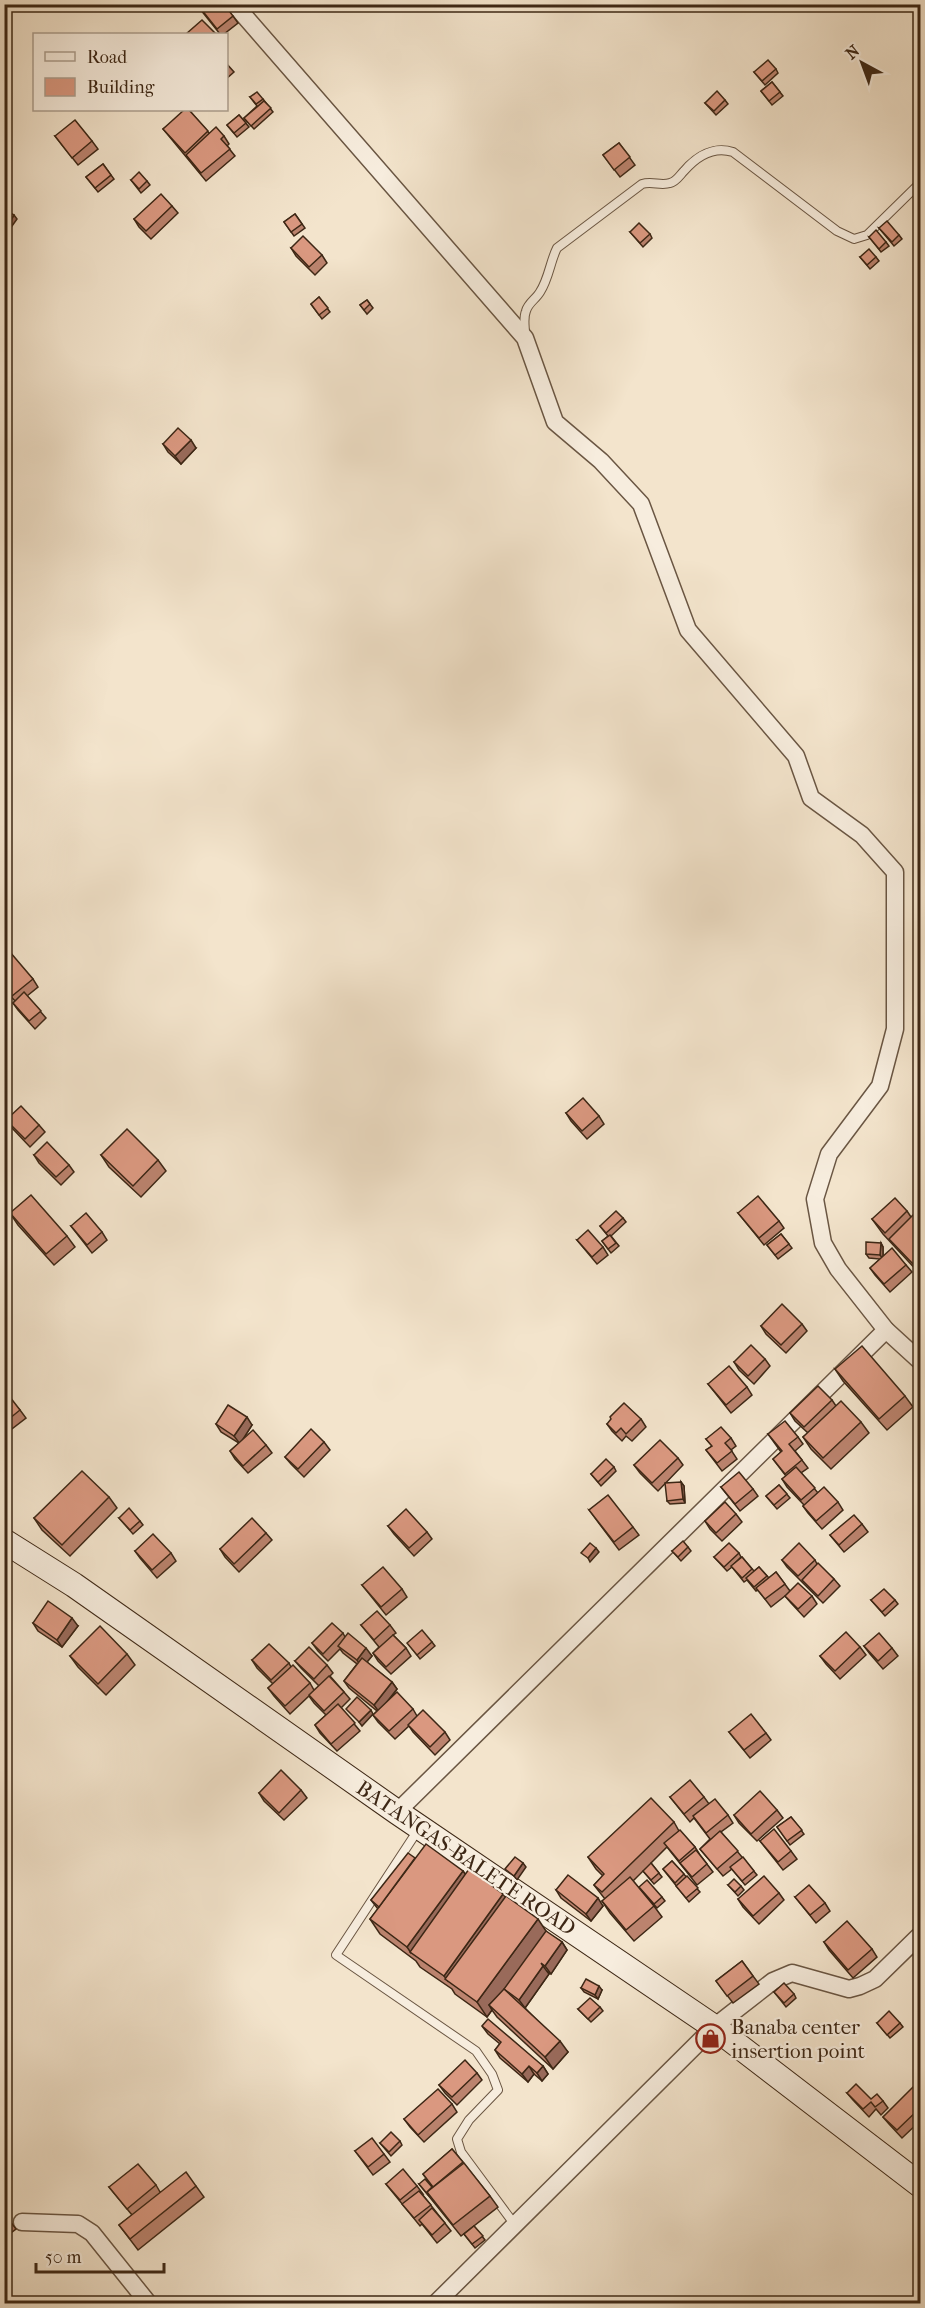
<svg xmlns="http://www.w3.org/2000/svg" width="925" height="2308" viewBox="0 0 925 2308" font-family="'IM FELL French Canon',serif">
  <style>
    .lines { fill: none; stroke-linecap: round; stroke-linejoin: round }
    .service-casing { stroke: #6a5643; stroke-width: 10 }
    .minor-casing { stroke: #6a5643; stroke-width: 19 }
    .secondary-casing { stroke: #3d2715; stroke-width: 26 }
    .service { stroke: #f7edde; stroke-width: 8 }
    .minor { stroke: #f7edde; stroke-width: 16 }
    .secondary { stroke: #f7edde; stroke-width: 24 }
    .wall { fill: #bb836e; stroke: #3d2715; stroke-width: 1.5 }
    .shaded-wall { fill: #996a5a; stroke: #3d2715; stroke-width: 1.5 }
    .building { fill: #da9880; stroke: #3d2715; stroke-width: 1.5 }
    .labels { text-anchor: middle; stroke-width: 4.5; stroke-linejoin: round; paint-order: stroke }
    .street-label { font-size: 21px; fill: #3d2715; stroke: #f7edde }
    .poi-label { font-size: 21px; fill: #3d2715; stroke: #f7edde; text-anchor: start }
  </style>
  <rect width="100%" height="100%" fill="#f3e4cc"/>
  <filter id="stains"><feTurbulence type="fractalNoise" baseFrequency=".00333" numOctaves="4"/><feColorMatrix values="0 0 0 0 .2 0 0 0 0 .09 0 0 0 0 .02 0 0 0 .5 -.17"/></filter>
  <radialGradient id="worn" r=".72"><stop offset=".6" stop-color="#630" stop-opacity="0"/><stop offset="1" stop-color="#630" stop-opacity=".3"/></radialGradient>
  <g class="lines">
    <defs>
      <g id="service">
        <path d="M525,334c0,-8 -2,-16 1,-23 2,-8 10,-12 14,-19 9,-14 10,-30 17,-44l85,-64c10,-3 19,2 28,-1 6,-1 10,-8 14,-12 13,-15 30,-25 49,-19l104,79 17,8 13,-4 53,-52"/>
        <path d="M418,1830l-82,125 140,96 16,23 6,16 -29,30 -12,19 4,13 54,73"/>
      </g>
      <g id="minor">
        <path d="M234,4l291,334 30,84 46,39 40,43 47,126 108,126 15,42 51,37 33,37v157l-15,57 -51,68 -14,45 8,44 15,26 48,61 34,31"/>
        <path d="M397,1812l489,-482"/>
        <path d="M22,2222l56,2 14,9 57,71"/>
        <path d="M435,2304l279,-277 59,-46 19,-8 57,16 11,-3 15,-7 45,-44"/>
      </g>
      <path id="secondary" d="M4,1541l70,44 323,227 317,215 206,158"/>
    </defs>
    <use href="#service" class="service-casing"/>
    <use href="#minor" class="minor-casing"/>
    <use href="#secondary" class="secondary-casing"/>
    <use href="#service" class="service"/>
    <use href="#minor" class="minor"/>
    <use href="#secondary" class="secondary"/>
  </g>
  <g class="wall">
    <path d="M142,4h8l-5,4z"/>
    <path d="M196,4l37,12 5,7 -14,11h-4z"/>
    <path d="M226,63l8,9 -8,7z"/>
    <path d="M776,69l2,4 -13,12 -11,-13z"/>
    <path d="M772,82l11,14 -11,9 -11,-14z"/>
    <path d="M250,97l13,2 10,13 -19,17 -10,-11 13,-12z"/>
    <path d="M725,100l3,4 -12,11 -11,-12z"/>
    <path d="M189,110l20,23 15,3 5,8 -2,2 8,10 -29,25 -43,-52z"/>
    <path d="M239,115l10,12 -12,10 -10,-12z"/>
    <path d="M55,136l37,5 6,8 -20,16z"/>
    <path d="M619,143l16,22 -15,12 -17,-22z"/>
    <path d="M103,164l11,15 -16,13 -12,-15z"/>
    <path d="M131,180l16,1 3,4 -9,8z"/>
    <path d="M172,206l6,7 -27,26 -12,-12 -5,-8z"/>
    <path d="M295,214l10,14 -11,8 -10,-14z"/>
    <path d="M879,228l20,7 3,4 -8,7z"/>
    <path d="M630,232l20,2 2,4 -9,9z"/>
    <path d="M869,237l17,5 3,4 -8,6z"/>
    <path d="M291,248l31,7 5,8 -12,12 -19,-19z"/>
    <path d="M860,257h16l3,4 -9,8z"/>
    <path d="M319,297l11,15 -8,7 -11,-15z"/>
    <path d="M367,300l6,8 -6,6 -7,-9z"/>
    <path d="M163,444l33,4 -15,16 -13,-12z"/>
    <path d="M4,951l3,4 26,24 5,8 -11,9 19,22 -11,11 -17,-19 -5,-7 2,-2 -11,-12z"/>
    <path d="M566,1113l33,3 5,8 -17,15 -16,-18z"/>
    <path d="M6,1120l33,5 6,7 -15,15 -18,-19z"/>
    <path d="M34,1155l35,10 5,7 -13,13 -22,-22z"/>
    <path d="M101,1155l57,5 8,11 -25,26 -32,-30z"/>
    <path d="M907,1211l4,6 10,-4v62l-38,-41 -11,-15z"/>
    <path d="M10,1213l57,23 8,11 -21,18 -36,-40z"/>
    <path d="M738,1213l41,8 5,7 -20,17z"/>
    <path d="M623,1218l3,4 -15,14 8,10 -8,7 -9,-12 6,-5 -8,-10z"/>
    <path d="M71,1226l31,6 5,8 -15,13z"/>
    <path d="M781,1234l11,14 -14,11 -11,-14z"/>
    <path d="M577,1240l26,7 5,8 -11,9z"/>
    <path d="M881,1243l2,4v9l23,9 6,7 -22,20 -15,-17 -5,-7 10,-9 -11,-1 -3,-4z"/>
    <path d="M802,1324l5,7 -21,22 -20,-19 -5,-8z"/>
    <path d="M765,1359l5,7 -16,18 -15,-14 -5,-8z"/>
    <path d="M835,1369l70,27 8,11 -26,23 -44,-49z"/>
    <path d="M708,1384l39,3 5,8 -21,18z"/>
    <path d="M4,1394l16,16 6,8 -22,17z"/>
    <path d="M832,1400l4,6 25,16 8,11 -38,36 -20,-20 -8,-12 5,-4 -13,-12 -5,-8z"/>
    <path d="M641,1419l5,8 -14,14 -6,-5 -4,5 -10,-10 -5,-7z"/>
    <path d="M216,1424l36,1 -9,14 23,6 6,8 -24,20 -13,-14 -5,-8 9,-8 -18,-11z"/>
    <path d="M768,1434l30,3 5,7 -8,7 13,17 -7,5 17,20 20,9 5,8 -21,19 -14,-16 -5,-7 1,-1 -17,-18 -5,-8 4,-3 -13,-17 8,-7z"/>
    <path d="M731,1438l5,8 -5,4 6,9 -15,12 -16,-21 6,-4 -6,-7z"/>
    <path d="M324,1442l6,8 -26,27 -13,-13 -6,-7z"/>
    <path d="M678,1458l5,7 -25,26 -18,-18 -6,-8z"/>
    <path d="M614,1467l2,4 -15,15 -10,-12z"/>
    <path d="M681,1482l3,4 1,17 -15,1 -3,-3z"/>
    <path d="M779,1485l11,13 -13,11 -11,-13z"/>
    <path d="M721,1487l32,2 5,7 -18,15z"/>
    <path d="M109,1497l8,11 -47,48 -28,-26 -8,-12z"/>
    <path d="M589,1510l44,17 6,8 -20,15z"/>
    <path d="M736,1514l6,8 -20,19 -12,-12 -5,-8z"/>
    <path d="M119,1518l21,3 3,4 -10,9z"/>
    <path d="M862,1524l6,8 -24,20 -14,-17z"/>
    <path d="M388,1526l39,6 5,7 -18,17 -20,-22z"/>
    <path d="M266,1533l6,7 -33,32 -14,-15 -5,-8z"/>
    <path d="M688,1547l3,4 -10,10 -9,-10z"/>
    <path d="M135,1551l36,2 5,8 -19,17 -17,-20z"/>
    <path d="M739,1553l2,4 -8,8 9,-8 12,14 5,-4 10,11 7,-6 14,19 22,5 5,8 -13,13 -13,-14 -6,-7 -14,11 -13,-17 -2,1 -9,-11 -3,2 -12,-15 -5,4 -13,-14z"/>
    <path d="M782,1560h33l2,4 17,15 6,7 -17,17 -36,-36z"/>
    <path d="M362,1585l40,4 5,8 -21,18z"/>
    <path d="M871,1600h24l3,4 -13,12z"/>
    <path d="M33,1623l45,3 -16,21 -24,-16z"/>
    <path d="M361,1625h29l6,8 -3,2 13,13 5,8 -20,18 -13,-13 -5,-8 6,-6z"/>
    <path d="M343,1633l2,4 27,19 -5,6 25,20 5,7 -6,9 22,11 4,7 28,16 5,8 -15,15 -22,-23 -4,-6 -14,13 -17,-17 -5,-7 4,-4 -28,-23 -5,-7 13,-17 -14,-11 -3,-4 -12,12 -10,-10 -6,-8z"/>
    <path d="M432,1642l3,4 -15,13 -10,-13z"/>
    <path d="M864,1646l28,2 6,8 -15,13 -13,-15z"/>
    <path d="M860,1647l6,8 -26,24 -14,-15 -6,-8z"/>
    <path d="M127,1654l8,11 -29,30 -28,-28 -8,-11z"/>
    <path d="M252,1660l37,3 2,4 19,16 4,7 5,-4 -18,-18 -6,-7 32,4 6,8 -3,3 14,16 6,7 -9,9 19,23 -23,20 -17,-18 -5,-8 11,-10 -12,-12 -5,-7 -19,18 -16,-18 -6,-8 5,-4 -16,-16z"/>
    <path d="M729,1732l37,1 5,7 -21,18z"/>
    <path d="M301,1790l6,8 -23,22 -20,-19 -5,-8z"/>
    <path d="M670,1797h34l5,7 19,11 5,8 -12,9 36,43 -12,10 -13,-16 -9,7 -23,-27 10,-10 -16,-21 -4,4z"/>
    <path d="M777,1810l6,8 -26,23 -18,-18 -5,-8z"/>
    <path d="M791,1817l13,17 -14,11 -13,-18z"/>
    <path d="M674,1822l5,9 16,16 5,8 13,17 -16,13 -30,-38 -16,16 11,14 -8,7 -11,-13 -10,10 21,25 8,11 -28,24 -24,-28 -8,-12 3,-2 -11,-14 9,-9 -7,-7 -8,-12z"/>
    <path d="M760,1841l31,10 6,8 -14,11z"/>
    <path d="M415,1858l48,13 2,3 38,20 2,3 41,35 16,10 5,8 -16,24 -4,-3 2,3 -24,34 43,44 -15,17 -56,-52 -5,-7 -5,7 -32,-23 -3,-5 -32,-22 -4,-6 -36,-27 -10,-15 8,-10 -7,-9z"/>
    <path d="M672,1861l28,31 -11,10 -26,-33z"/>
    <path d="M728,1885l13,1 3,4 -6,6z"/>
    <path d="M639,1887l23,10 3,4 -8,7z"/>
    <path d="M556,1890l47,16 -12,15 -30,-23z"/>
    <path d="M779,1893l5,7 -25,24 -16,-17 -5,-8z"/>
    <path d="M795,1897l30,6 5,8 -14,12z"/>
    <path d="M824,1942l48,7 5,8 -24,21 -24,-28z"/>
    <path d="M742,1961l17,23 -26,19 -17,-22z"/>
    <path d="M581,1988l21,2 -4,9 -14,-7z"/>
    <path d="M774,1992l20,2 2,4 -10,9z"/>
    <path d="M600,2007l3,4 -12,11 -13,-13z"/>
    <path d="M877,2023h23l3,4 -13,11z"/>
    <path d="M482,2026l61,40 5,8 -6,7 -8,-7 -6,8 -28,-24 -5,-8 5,-6 -12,-10z"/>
    <path d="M477,2073l5,7 -25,25 -12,-12 -6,-8z"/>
    <path d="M921,2087v33l-19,18 -13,-14 -6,-7z"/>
    <path d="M847,2093l24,6 12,2 5,7 -7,7 -5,-6 -7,8 -16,-17z"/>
    <path d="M452,2104l5,8 -33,30 -14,-15 -6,-8z"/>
    <path d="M400,2141l2,4 -11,11 -11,-13z"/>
    <path d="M452,2149l38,47 8,11 -37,29 -42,-52 14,3 -10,-13z"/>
    <path d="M355,2151l29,3 6,8 -17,13z"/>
    <path d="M386,2184l31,2 6,8h-1l29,37 -14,12 -15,-19 -2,2z"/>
    <path d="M156,2185l4,7 36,-6 8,11 -66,53 -19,-25 13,-10 -23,-28z"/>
    <path d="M4,2213l12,16 -12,9z"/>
    <path d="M474,2226l11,14 -10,8 -11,-14z"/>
  </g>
  <g class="shaded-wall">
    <path d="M14,215l3,4 -5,7 -3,-3z"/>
    <path d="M191,440l5,8 -15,16 -6,-8z"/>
    <path d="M881,1243l2,4v12l-3,-4z"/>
    <path d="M247,1417l5,8 -12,19 -6,-8z"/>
    <path d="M4,1473l4,4 -4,4z"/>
    <path d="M681,1482l3,4 1,17 -2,-4z"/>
    <path d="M596,1548l3,4 -9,10 -2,-4z"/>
    <path d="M72,1618l6,8 -16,21 -5,-7z"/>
    <path d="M366,1648l6,8 -10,12 -5,-8z"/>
    <path d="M392,1682l5,7 -18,23 -5,-7z"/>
    <path d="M371,1710l2,4 -11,12 -3,-4z"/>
    <path d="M523,1863l3,4 -9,13 -3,-4z"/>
    <path d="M463,1871l11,15 -63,67 -4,-6z"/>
    <path d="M503,1894l11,15 -66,72 -4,-5z"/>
    <path d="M598,1898l5,8 -12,15 -5,-7z"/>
    <path d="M538,1919l10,15 -42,57 -17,14 3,5 -5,7 -10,-15z"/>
    <path d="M562,1942l5,8 -16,24 -6,-8z"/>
    <path d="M543,1966l6,8 -24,34 -6,-8z"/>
    <path d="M599,1986l3,4 -4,9 -3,-4z"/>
    <path d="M560,2041l8,11 -15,17 -8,-12z"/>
    <path d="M529,2066l5,8 -6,8 -6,-8z"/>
    <path d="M543,2066l5,8 -6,7 -5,-8z"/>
  </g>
  <g class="building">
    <path d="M197,4h27l9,12 -16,13z"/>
    <path d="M202,20l14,14h-30z"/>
    <path d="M768,60l8,9 -14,12 -8,-9z"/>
    <path d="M772,82l8,10 -11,9 -8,-10z"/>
    <path d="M717,91l8,9 -11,11 -9,-8z"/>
    <path d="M257,92l6,7 -7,5 -6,-7z"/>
    <path d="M264,101l7,7 -20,18 -7,-8z"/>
    <path d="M184,110h5l19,21 -23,22 -22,-24z"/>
    <path d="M239,115l7,8 -12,10 -7,-8z"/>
    <path d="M75,120l17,21 -20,17 -17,-22z"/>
    <path d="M216,127l8,9 -3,3 9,10 -29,24 -15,-18z"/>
    <path d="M619,143l11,14 -16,13 -11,-15z"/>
    <path d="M103,164l8,11 -16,13 -9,-11z"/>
    <path d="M139,172l8,9 -8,8 -8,-9z"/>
    <path d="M161,194l11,12 -26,25 -12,-12z"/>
    <path d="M4,209l10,6 -5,8 -5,-3z"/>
    <path d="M295,214l7,10 -11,8 -7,-10z"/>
    <path d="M887,221l12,14 -7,7 -13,-14z"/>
    <path d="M639,223l11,11 -10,9 -10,-11z"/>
    <path d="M876,230l10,12 -7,7 -10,-12z"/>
    <path d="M303,236l19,19 -13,12 -18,-19z"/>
    <path d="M869,249l7,8 -9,8 -7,-8z"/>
    <path d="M319,297l9,11 -9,7 -8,-11z"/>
    <path d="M367,300l3,4 -6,6 -4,-5z"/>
    <path d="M178,428l13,12 -16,16 -12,-12z"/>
    <path d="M10,952l23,27 -21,17 -8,-9v-30z"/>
    <path d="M24,992l17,19 -12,10 -16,-18z"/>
    <path d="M583,1098l16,18 -17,15 -16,-18z"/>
    <path d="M21,1106l18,19 -14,14 -19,-19z"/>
    <path d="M127,1129l31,31 -25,26 -32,-31z"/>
    <path d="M47,1142l22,23 -13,12 -22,-22z"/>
    <path d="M31,1195l36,41 -21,18 -36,-41z"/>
    <path d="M758,1196l21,25 -20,17 -21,-25z"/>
    <path d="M895,1198l12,13 -22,22 -13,-14z"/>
    <path d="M918,1210l3,3v46l-7,6 -25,-26z"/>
    <path d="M616,1211l7,7 -17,15 -6,-7z"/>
    <path d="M86,1213l16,19 -15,13 -16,-19z"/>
    <path d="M588,1230l15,17 -11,10 -15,-17z"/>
    <path d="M781,1234l8,10 -14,11 -8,-10z"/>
    <path d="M610,1235l6,8 -8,6 -6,-8z"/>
    <path d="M866,1242l15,1 -1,12 -14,-1z"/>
    <path d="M892,1248l14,17 -22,19 -14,-16z"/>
    <path d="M782,1304l20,20 -21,21 -20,-19z"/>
    <path d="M751,1345l14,14 -17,17 -14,-14z"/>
    <path d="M862,1346l43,50 -26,23 -44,-50z"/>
    <path d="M729,1366l18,21 -21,18 -18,-21z"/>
    <path d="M818,1386l14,14 -28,27 -14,-14z"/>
    <path d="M6,1392l14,18 -16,13v-29z"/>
    <path d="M841,1401l20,21 -38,36 -20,-21z"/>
    <path d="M624,1403l17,16 -15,15 -5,-6 -5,5 -9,-9 4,-5 -1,-2z"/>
    <path d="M228,1405l19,12 -13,19 -18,-12z"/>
    <path d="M785,1421l13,16 -9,7 13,16 -17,14 -12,-15 9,-8 -14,-17z"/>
    <path d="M721,1427l10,11 -6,5 7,8 -15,12 -11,-13 6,-4 -6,-7z"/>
    <path d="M311,1429l13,13 -26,27 -13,-12z"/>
    <path d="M253,1430l13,15 -23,21 -13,-15z"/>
    <path d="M660,1440l18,18 -26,25 -18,-18z"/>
    <path d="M606,1459l8,8 -16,15 -7,-8z"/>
    <path d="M796,1467l19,21 -14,12 -19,-21z"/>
    <path d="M82,1471l27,26 -47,48 -28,-27z"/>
    <path d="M739,1472l14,17 -18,15 -14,-17z"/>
    <path d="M681,1482l2,17 -16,2 -2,-18z"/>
    <path d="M779,1485l8,9 -13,11 -8,-9z"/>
    <path d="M824,1487l14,15 -22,19 -13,-15z"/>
    <path d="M608,1495l25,32 -19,15 -25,-32z"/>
    <path d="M725,1502l11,12 -20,19 -11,-12z"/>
    <path d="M129,1508l11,13 -10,9 -11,-12z"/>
    <path d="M406,1509l21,23 -18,16 -21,-22z"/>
    <path d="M854,1515l8,9 -23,21 -9,-10z"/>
    <path d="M252,1518l14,15 -32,31 -14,-15z"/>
    <path d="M153,1534l18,19 -19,17 -17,-19z"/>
    <path d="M683,1541l5,6 -10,10 -6,-6z"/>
    <path d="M590,1543l6,5 -8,10 -7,-5z"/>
    <path d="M729,1543l10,10 -15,14 -10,-10z"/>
    <path d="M799,1543l16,17 -17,16 -16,-16z"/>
    <path d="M742,1557l10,12 -10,9 -11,-12z"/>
    <path d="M818,1563l16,16 -16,17 -16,-16z"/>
    <path d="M383,1567l19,22 -21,18 -19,-22z"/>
    <path d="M759,1567l8,9 -13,11 -8,-9z"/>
    <path d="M776,1572l9,12 -20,15 -9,-11z"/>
    <path d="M798,1583l14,13 -14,13 -13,-13z"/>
    <path d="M884,1589l11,11 -13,12 -11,-12z"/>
    <path d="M48,1601l24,17 -15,22 -24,-17z"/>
    <path d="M377,1611l13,14 -16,15 -13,-15z"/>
    <path d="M332,1623l11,10 -20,21 -11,-11z"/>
    <path d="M100,1626l27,28 -29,30 -28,-28z"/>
    <path d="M422,1630l10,12 -15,13 -10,-12z"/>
    <path d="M846,1632l14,15 -25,24 -15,-15z"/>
    <path d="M348,1633l18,15 -9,12 -19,-14z"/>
    <path d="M879,1633l13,15 -14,13 -14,-15z"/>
    <path d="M393,1635l13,13 -20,19 -13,-14z"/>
    <path d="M269,1644l20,19 -18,17 -19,-20z"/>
    <path d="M309,1647l18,18 -13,14 -19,-18z"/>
    <path d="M362,1658l30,24 -18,23 -30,-24z"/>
    <path d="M293,1665l17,18 -25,23 -17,-18z"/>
    <path d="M329,1676l15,16 -20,19 -15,-16z"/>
    <path d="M397,1692l16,17 -24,22 -16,-16z"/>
    <path d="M357,1697l14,13 -12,12 -13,-13z"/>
    <path d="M338,1704l17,19 -24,21 -16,-19z"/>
    <path d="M423,1710l22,22 -15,15 -22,-22z"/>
    <path d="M751,1714l15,19 -22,17 -15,-18z"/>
    <path d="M281,1770l20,20 -22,23 -20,-20z"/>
    <path d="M690,1780l14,17 -20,17 -14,-17z"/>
    <path d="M760,1791l17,19 -26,24 -17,-19z"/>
    <path d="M651,1798l23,24 -72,70 -8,-7 10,-11 -16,-17z"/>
    <path d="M715,1799l13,16 -22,18 -13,-17z"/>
    <path d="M791,1817l11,13 -15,11 -10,-14z"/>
    <path d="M774,1829l17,22 -13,11 -18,-21z"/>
    <path d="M680,1830l15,17 -16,14 -15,-18z"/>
    <path d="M720,1831l18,20 -21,18 -17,-20z"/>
    <path d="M426,1844l37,27 -56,76 -37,-28z"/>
    <path d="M696,1850l11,14 -15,13 -12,-14z"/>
    <path d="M408,1853l7,5 -36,49 -8,-7z"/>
    <path d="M515,1857l8,6 -9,13 -9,-7z"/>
    <path d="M743,1857l11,14 -12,10 -12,-14z"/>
    <path d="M672,1861l12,13 -9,9 -12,-14z"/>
    <path d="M651,1863l8,10 -8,7 -8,-9z"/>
    <path d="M469,1869l34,25 -59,82 -34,-24z"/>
    <path d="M568,1875l30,23 -12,16 -30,-24z"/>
    <path d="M687,1876l11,12 -12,10 -10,-12z"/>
    <path d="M764,1876l15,17 -26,23 -15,-17z"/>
    <path d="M630,1877l24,29 -28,24 -24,-29z"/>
    <path d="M734,1879l7,7 -6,6 -7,-7z"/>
    <path d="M647,1880l15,17 -8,7 -15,-17z"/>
    <path d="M809,1885l16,18 -15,12 -15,-18z"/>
    <path d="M506,1896l32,23 -61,83 -32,-23z"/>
    <path d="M847,1921l25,28 -24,21 -24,-28z"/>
    <path d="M546,1931l16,11 -17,24 -4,-3 2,3 -24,34 -15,-11z"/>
    <path d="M742,1961l11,15 -26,20 -11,-15z"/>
    <path d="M586,1979l13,7 -4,9 -14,-7z"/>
    <path d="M784,1983l10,11 -10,9 -10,-11z"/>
    <path d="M504,1989l56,52 -15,16 -56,-52z"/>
    <path d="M590,1998l10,9 -12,12 -10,-10z"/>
    <path d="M889,2011l11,12 -13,12 -10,-12z"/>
    <path d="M488,2019l55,47 -6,7 -8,-7 -7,8 -27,-24 6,-8 -19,-16z"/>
    <path d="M465,2060l12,13 -25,24 -13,-12z"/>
    <path d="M917,2083l4,4v20l-24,23 -14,-13z"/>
    <path d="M856,2084l15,15 6,-5 6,7 -8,6 -4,-5 -8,7 -16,-16z"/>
    <path d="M438,2089l14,15 -34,31 -14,-16z"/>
    <path d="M391,2132l9,9 -11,11 -9,-9z"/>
    <path d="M372,2138l12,16 -16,13 -13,-16z"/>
    <path d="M452,2149l11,13 -30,25 -10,-13z"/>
    <path d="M464,2163l26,33 -37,29 -26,-33z"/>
    <path d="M138,2164l18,21 -29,24 -18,-22z"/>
    <path d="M403,2169l14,17 -17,14 -14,-16z"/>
    <path d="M186,2172l10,14 -66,53 -11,-14z"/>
    <path d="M425,2179l7,8 -5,5 2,4 -10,-12z"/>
    <path d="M419,2191l12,14 -17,13 -12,-14z"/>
    <path d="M432,2208l13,15 -13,12 -13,-15z"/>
    <path d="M4,2213l4,4 -4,3z"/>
    <path d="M474,2226l9,10 -11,8 -8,-10z"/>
  </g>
  <defs>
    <symbol id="shop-ring" viewBox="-11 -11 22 22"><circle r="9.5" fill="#f7edde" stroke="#8f2418" stroke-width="1.5"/><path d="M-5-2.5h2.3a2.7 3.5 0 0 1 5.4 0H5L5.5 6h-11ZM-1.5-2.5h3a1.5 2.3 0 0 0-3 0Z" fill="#8f2418"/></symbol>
  </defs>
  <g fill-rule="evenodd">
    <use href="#shop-ring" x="694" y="2022" width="33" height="33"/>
  </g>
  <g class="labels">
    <g class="street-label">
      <text transform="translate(466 1858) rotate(34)" y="7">BATANGAS-BALETE ROAD</text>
    </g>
    <g class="poi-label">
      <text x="731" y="2034">Banaba center<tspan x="731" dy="24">insertion point</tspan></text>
    </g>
  </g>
  <rect width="925" height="2308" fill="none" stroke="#f3e4cc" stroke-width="24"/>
  <rect x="6" y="6" width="913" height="2296" fill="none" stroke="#3d2715" stroke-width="3"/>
  <rect x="12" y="12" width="901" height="2284" fill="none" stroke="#3d2715" stroke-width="1.5"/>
  <rect x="33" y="33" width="195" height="78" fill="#f7edde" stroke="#ad9e8e" stroke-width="1.5"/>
  <rect x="45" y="52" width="30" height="9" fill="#f7edde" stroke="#ad9e8e" stroke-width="1.5"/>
  <text x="87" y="63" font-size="18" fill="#3d2715">Road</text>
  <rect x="45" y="78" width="30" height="18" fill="#da9880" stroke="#ad9e8e" stroke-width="1.5"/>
  <text x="87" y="93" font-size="18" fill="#3d2715">Building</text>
  <g transform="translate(862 63) rotate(319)" stroke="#f7edde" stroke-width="4.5" paint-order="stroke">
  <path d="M0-4.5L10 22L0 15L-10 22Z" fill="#3d2715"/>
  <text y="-9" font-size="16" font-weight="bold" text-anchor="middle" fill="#3d2715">N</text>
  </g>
  <path d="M36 2263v9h128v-9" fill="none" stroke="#3d2715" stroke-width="3"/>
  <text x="45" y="2263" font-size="18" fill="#3d2715" stroke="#f7edde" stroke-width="4.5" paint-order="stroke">50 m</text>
  <rect width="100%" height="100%" filter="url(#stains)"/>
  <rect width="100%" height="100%" fill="url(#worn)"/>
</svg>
